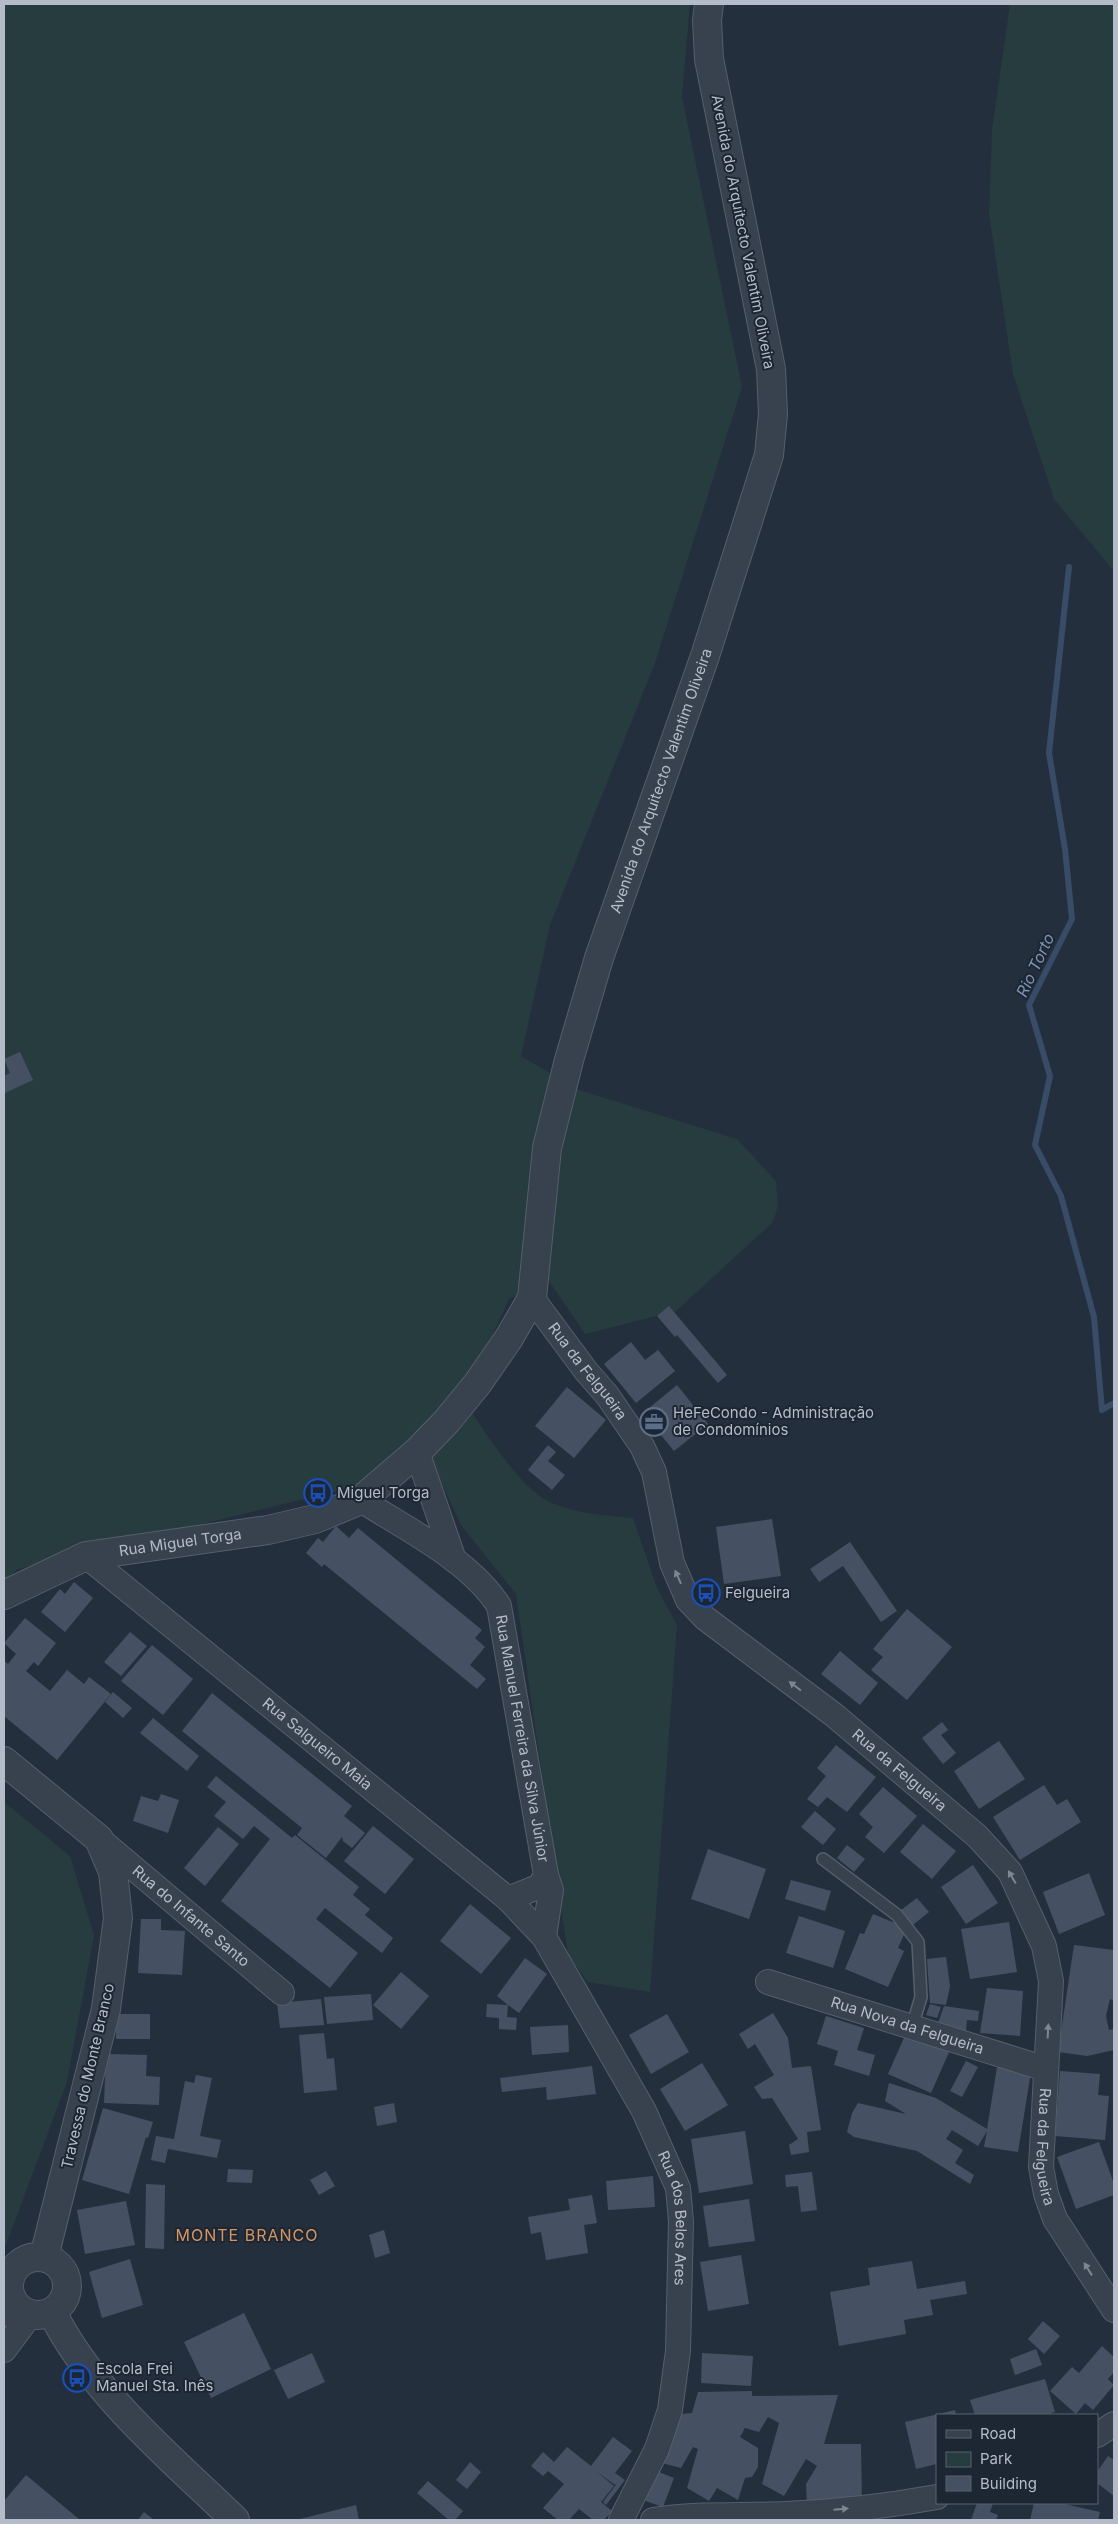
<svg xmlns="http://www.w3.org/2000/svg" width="1118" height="2524" viewBox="0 0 1118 2524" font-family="Inter,sans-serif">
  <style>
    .green { fill: #263c3f }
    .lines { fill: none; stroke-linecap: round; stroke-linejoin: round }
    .stream { stroke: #394c67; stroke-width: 6 }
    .building { fill: #455162 }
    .service-casing { stroke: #565f6c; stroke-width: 14 }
    .minor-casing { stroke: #565f6c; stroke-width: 26 }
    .tertiary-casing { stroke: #565f6c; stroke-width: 30 }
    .service { stroke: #38414e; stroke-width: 11 }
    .minor { stroke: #38414e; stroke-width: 24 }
    .tertiary { stroke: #38414e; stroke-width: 28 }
    .oneway { fill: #7c8592 }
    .labels { text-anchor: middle; stroke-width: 4; stroke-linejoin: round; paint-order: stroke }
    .street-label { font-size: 15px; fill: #b4bcc9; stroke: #1d2633 }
    .poi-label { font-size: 15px; fill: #b4bcc9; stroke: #1d2633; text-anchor: start }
    .water-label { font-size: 16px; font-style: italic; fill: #7c92b1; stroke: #1d2633 }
    .neighbourhood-label { font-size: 16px; letter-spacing: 1px; fill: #d59563; stroke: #1d2633 }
  </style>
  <rect width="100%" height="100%" fill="#242f3e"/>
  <g class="green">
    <path d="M4,4h686l-8,93 60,290 -87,276 -105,262 -29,131 58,34 158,49 39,42 2,26 -6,16 -96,88 -91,23 -36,-53 -40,18 -46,101c20,28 54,84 83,100 26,14 58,15 87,18l24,70 20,37 -27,367 -62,-10 -20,-27 -52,-361 -55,-69 -24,-52 -34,-22 -37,33 -348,85 -14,11z"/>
    <path d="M1010,4h104v567l-60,-72 -41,-125 -24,-161 3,-83z"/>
    <path d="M4,1802l66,54 24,79 -27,147 -63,168z"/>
  </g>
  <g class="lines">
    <path class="stream" d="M1069,567l-20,186 16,96 7,70 -43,86 21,71 -15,69 26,51 33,121 8,93 12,-7"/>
  </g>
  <g class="building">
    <path d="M20,1052l13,28 -28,13 -1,-17 6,-3 -6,-14z"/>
    <path d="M669,1306l58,69 -9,8 -41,-48 -2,2 -18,-21z"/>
    <path d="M631,1342l14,18 13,-10 17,21 -39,32 -32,-39z"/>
    <path d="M677,1385l31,39 -34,27 -31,-38z"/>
    <path d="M567,1387l39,33 -32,38 -39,-32z"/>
    <path d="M548,1445l8,7 -8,9 17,14 -13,15 -24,-20z"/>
    <path d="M772,1519l9,57 -57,8 -8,-57z"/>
    <path d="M336,1526l13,12 9,-10 124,102 -7,8 10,9 -15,18 16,14 -9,10 -153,-125 -2,3 -16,-14 12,-15 5,4z"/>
    <path d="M850,1542l47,69 -16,11 -38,-56 -24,16 -9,-13z"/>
    <path d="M74,1582l19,16 -28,34 -24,-20 19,-23 5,5z"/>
    <path d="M907,1609l45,38 -45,53 -36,-30 12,-13 -10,-8z"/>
    <path d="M25,1618l31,25 -18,23 -4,-4 -8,9 24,20 17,-21 17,14 5,-7 22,17 -54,66 -53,-44v-55l4,3 8,-10 -12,-11z"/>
    <path d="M130,1632l17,14 -26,30 -17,-14z"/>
    <path d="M152,1645l41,34 -30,36 -42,-34z"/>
    <path d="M840,1651l38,32 -18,22 -39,-31z"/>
    <path d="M113,1692l19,16 -9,10 -18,-16z"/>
    <path d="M212,1693l140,113 -8,10 21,17 -13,15 -9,-7 -1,-4 -16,21 -29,-23 5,-7 -120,-97z"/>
    <path d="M153,1718l46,38 -12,15 -47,-38z"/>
    <path d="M942,1722l6,8 -7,5 15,18 -13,11 -21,-26z"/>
    <path d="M999,1741l26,38 -46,30 -25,-38z"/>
    <path d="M836,1745l40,32 -29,35 -20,-15 -9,10 -11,-8 19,-23 -9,-8z"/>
    <path d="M216,1776l76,62 3,-3 64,52 -6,8 17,14 -5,6 28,23 -11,15 -57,-45 -9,11 42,34 -28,35 -109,-87 49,-62 -16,-13 -11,13 -29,-23 12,-14 -19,-15z"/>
    <path d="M1044,1785l13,20 10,-6 14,23 -61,38 -27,-43z"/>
    <path d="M883,1787l34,29 -33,37 -19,-16 8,-10 -14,-13z"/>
    <path d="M161,1794l18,6 -11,33 -35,-12 8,-25 17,5z"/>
    <path d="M815,1811l21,18 -13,16 -22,-18z"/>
    <path d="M923,1824l33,27 -24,28 -32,-27z"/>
    <path d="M373,1826l41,33 -29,35 -41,-33z"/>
    <path d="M218,1827l21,17 -34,42 -21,-18z"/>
    <path d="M847,1845l18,14 -11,13 -17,-14z"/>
    <path d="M708,1849l58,20 -17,50 -58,-20z"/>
    <path d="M973,1865l25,38 -32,21 -25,-37z"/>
    <path d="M1089,1873l16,42 -46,19 -16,-42z"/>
    <path d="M791,1880l40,11 -6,20 -40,-12z"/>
    <path d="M917,1898l12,14 -16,13 -12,-15z"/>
    <path d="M470,1904l41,34 -30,36 -41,-33z"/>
    <path d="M873,1914l34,14 -9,20 6,3 -16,36 -43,-18 15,-36 4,1z"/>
    <path d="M799,1916l46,15 -12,37 -47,-15z"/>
    <path d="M141,1919h20v11l24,1 -3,44 -44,-2z"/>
    <path d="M1009,1922l8,50 -47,7 -9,-50z"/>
    <path d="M1074,1945l40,5v51l-4,-2 -4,17 3,14 5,-1v21l-27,6 -29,-4z"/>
    <path d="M946,1957l4,29 -4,19 -16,-2 -3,-44z"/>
    <path d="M525,1958l22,16 -28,39 -11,-8 -1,12 10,1 -1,12 -17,-1v-11l-13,-1 1,-13 21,1 -11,-9z"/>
    <path d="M401,1972l28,24 -28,33 -28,-24z"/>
    <path d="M987,1988l36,3 -3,45 -40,-3z"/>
    <path d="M371,1994l2,26 -46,4 -3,-27z"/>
    <path d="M321,1999l3,26 -44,3 -3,-25z"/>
    <path d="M930,2004l11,3 -4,11 -11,-3z"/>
    <path d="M944,2006l35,5 -1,10 -11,-1 -1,12 -28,-9z"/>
    <path d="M773,2013l15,25 4,30 19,-2 10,64 -14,2 2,20 -18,3 -2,-10 9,-6 -26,-41 -10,1 -8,-12 20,-12 -19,-31 -7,5 -9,-15z"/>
    <rect x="116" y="2014" width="34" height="25"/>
    <path d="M667,2014l22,38 -38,22 -22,-39z"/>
    <path d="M826,2016l38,12 -7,22 18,5 -6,21 -35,-11 4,-14 -21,-7z"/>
    <path d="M568,2025l1,27 -37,3 -2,-28z"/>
    <path d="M907,2031l43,19 -19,43 -43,-19z"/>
    <path d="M324,2033l3,26 7,-1 3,32 -33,3 -5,-58z"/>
    <path d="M106,2054l41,1 -1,21 14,1 -1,28 -55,-2z"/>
    <path d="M966,2061l12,6 -16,30 -12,-6z"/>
    <path d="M702,2063l26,42 -43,26 -25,-42z"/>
    <path d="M592,2066l4,28 -49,6 -1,-13 -44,5 -2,-14z"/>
    <path d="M997,2067l34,5 -13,80 -34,-5 3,-16 -9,15 -26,-16 -6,9 17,11 -8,13 19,12 -4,9 -53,-33 -63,-14 -7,-5 5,-19 6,-10 48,11 -21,-13 4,-18 47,15 51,31z"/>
    <path d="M1060,2071l40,3 -2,21 11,1 -4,44 -50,-4z"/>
    <path d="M196,2075l16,3 -12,58 21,4 -4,18 -49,-9 -3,14 -14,-3 5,-24 18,3 11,-58 9,2z"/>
    <path d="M394,2103l3,19 -20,4 -3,-19z"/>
    <path d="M103,2108l50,14 -5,16 -2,-1 -17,57 -47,-14z"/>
    <path d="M745,2131l8,53 -54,9 -8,-54z"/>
    <path d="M1099,2142l15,42v11l-38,14 -19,-52z"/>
    <path d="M228,2169l25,1 -1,13 -25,-1z"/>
    <path d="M326,2171l9,15 -16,9 -9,-15z"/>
    <path d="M812,2172l5,38 -16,2 -3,-26 -12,1 -1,-12z"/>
    <path d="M653,2176l2,31 -47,3 -2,-29z"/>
    <path d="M146,2184l19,1 -1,64 -19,-1z"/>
    <path d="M592,2195l5,28 -13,2 4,28 -42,7 -5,-28 -10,2 -3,-17 42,-7 -2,-11z"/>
    <path d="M749,2199l6,42 -46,6 -6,-41z"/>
    <path d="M126,2201l9,44 -50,9 -8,-44z"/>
    <path d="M384,2230l6,23 -15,5 -6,-23z"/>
    <path d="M741,2255l8,49 -41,7 -8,-49z"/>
    <path d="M130,2259l13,46 -41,13 -13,-46z"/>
    <path d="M912,2261l5,28 48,-8 2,13 -37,6 3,15 -29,5 2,14 -67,12 -9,-54 40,-7 -2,-17z"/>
    <path d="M244,2313l27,56 -60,29 -27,-56z"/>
    <path d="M1043,2321l17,15 -16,18 -16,-15z"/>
    <path d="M1102,2346l12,11v15l-6,7 6,6 -21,25 -8,-7 -9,11 -26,-23 22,-24 7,6z"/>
    <path d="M1036,2349l6,16 -27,10 -5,-16z"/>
    <path d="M312,2353l13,29 -37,17 -14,-29z"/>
    <path d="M702,2353l51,3 -2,30 -50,-3z"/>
    <path d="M1045,2379l10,33 -4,1 1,2h-77l-5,-15z"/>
    <path d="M752,2391v5l86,-1 -14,49h37l1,60 -55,1 -1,-21 11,-18 -11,-7 -22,37 -22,-12 17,-61 -11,-6 -9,15 -14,-4 -5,9 18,11v19l-6,10 -7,1 -7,22 -21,-12 -8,13 -22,-13 11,-39 -5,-2 -12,21 -27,-7 28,-47 10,-1 6,-21z"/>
    <path d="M955,2410l1,5h-19v49l-21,5 -11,-47z"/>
    <path d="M613,2437l19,14 -17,22 10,7 -19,25 -3,-3 15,-20 -3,3 -18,-13 17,14 -13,16 11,9 -8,9h-11l-14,-11 -10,11h-11l-15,-12 21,-24 -16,-13 -5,5 -12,-10 12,-14 11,10 13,-15 24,19z"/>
    <path d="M1108,2456l6,4v36l-17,-13v-11z"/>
    <path d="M470,2462l11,10 -14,17 -11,-9z"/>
    <path d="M654,2470l20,8 -11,29 -20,-7z"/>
    <path d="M26,2475l54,45h-76v-19z"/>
    <path d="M428,2481l35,30 -8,9h-6l-32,-27z"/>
    <path d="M977,2503h16l-3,9 8,3 -2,5h-25z"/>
    <path d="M1034,2503h26l40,9 -2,8h-68z"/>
    <path d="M356,2505l3,15h-63z"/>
    <path d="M144,2512l10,8h-16z"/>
  </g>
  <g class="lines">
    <defs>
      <path id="service" d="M823,1859l74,56 21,27 3,55 -9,30"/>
      <g id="minor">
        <path id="s1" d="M532,1298l54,73 21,24 35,51 12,26 18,91 16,37 17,18 129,97 143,121 33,36 34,74 7,35 -10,186 5,27 9,25 59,91"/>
        <path d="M417,1452l37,108"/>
        <path id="s2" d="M361,1500c45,29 109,60 138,106l47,269 -6,11 -32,13"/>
        <path id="s3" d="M86,1556l422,343 36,38 100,174 34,77 3,33 -3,130 -8,59 -13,39 -36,71"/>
        <path id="s4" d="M99,1839l183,154"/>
        <path d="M544,1937l7,-47 -5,-15"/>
        <path id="s5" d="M768,1982l278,87"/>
        <path d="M4,2314l9,-14"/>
        <path d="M4,2350l27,-36"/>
        <path d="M1097,2435l17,-11"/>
        <path d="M653,2520c44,-7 88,-4 132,-6 51,-2 102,-8 152,-17"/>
      </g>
      <g id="tertiary">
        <path id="s6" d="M4,1595l82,-39 182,-26 47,-11 46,-19 56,-48 29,-30 32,-39 31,-45 23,-40 15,-150 22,-88 30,-102 106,-302 64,-201 4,-41 -2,-45 -62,-310 -2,-39 2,-16"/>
        <path d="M4,1761l95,78 14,33 5,46 -12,91 -62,248"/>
        <circle cx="38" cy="2286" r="29"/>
        <path d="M52,2312c40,81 119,146 183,208"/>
      </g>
    </defs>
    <use href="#service" class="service-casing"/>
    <use href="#minor" class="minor-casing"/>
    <use href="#tertiary" class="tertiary-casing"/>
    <use href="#service" class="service"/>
    <use href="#minor" class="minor"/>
    <use href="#tertiary" class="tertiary"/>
  </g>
  <defs><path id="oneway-solid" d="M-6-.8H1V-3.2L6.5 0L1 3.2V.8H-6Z" transform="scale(1.25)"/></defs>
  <g class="oneway">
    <use href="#oneway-solid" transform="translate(678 1577) rotate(-114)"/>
    <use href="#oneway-solid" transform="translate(795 1686) rotate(-143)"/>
    <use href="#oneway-solid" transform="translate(1012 1877) rotate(-120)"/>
    <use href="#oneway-solid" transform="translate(1048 2031) rotate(-87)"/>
    <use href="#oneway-solid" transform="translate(1088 2269) rotate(-122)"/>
    <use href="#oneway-solid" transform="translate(841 2509) rotate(-5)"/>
  </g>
  <defs>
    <symbol id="office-ring" viewBox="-11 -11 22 22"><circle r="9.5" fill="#1d2633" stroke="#5c6f8a" stroke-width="1.5"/><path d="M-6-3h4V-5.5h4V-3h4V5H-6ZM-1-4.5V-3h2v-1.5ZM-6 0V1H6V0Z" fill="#5c6f8a"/></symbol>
    <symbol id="bus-ring" viewBox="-11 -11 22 22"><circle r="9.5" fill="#1d2633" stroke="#1a4fb4" stroke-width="1.5"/><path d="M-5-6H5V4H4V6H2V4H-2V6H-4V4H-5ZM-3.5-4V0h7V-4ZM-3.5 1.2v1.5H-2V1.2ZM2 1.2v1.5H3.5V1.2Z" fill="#1a4fb4"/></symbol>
  </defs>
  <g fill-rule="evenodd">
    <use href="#office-ring" x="638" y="1406" width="32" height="32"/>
    <use href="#bus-ring" x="302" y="1477" width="32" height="32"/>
    <use href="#bus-ring" x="690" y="1577" width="32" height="32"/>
    <use href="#bus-ring" x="61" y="2362" width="32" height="32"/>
  </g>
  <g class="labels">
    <g class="street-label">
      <text transform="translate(743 232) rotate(79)" y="5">Avenida do Arquitecto Valentim Oliveira</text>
      <text dy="5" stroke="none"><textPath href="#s6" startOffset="1175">Avenida do Arquitecto Valentim Oliveira</textPath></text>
      <text dy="5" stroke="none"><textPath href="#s1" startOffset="92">Rua da Felgueira</textPath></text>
      <text dy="5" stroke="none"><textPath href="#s6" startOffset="186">Rua Miguel Torga</textPath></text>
      <text dy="5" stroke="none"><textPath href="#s2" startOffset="310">Rua Manuel Ferreira da Silva Júnior</textPath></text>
      <text dy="5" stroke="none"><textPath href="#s3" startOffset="298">Rua Salgueiro Maia</textPath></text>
      <text dy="5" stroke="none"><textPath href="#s1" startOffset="618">Rua da Felgueira</textPath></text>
      <text dy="5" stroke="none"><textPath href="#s4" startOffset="120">Rua do Infante Santo</textPath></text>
      <text dy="5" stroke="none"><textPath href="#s5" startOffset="146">Rua Nova da Felgueira</textPath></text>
      <text transform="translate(88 2076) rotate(-77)" y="5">Travessa do Monte Branco</text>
      <text dy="5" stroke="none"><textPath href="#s1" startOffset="1052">Rua da Felgueira</textPath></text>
      <text dy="5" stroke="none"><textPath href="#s3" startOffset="910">Rua dos Belos Ares</textPath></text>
    </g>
    <g class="poi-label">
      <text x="673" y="1418">HeFeCondo - Administração<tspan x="673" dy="17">de Condomínios</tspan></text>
      <text x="337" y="1498">Miguel Torga</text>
      <text x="725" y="1598">Felgueira</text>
      <text x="96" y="2374">Escola Frei<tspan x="96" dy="17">Manuel Sta. Inês</tspan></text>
    </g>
    <g class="water-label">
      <text transform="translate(1035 965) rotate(-65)" y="6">Rio Torto</text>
    </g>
    <g class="neighbourhood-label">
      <text x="247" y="2241">MONTE BRANCO</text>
    </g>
  </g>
  <rect width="1118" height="2524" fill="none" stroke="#b4bcc9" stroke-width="10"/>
  <rect x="936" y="2414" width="162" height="90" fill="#1d2633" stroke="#59626f"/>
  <rect x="946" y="2430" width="25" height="8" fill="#38414e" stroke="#59626f"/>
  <text x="980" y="2439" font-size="15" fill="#b4bcc9">Road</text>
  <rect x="946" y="2452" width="25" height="15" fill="#263c3f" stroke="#59626f"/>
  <text x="980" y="2464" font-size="15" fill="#b4bcc9">Park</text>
  <rect x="946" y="2476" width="25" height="15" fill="#455162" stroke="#59626f"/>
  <text x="980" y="2489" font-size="15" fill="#b4bcc9">Building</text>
</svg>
